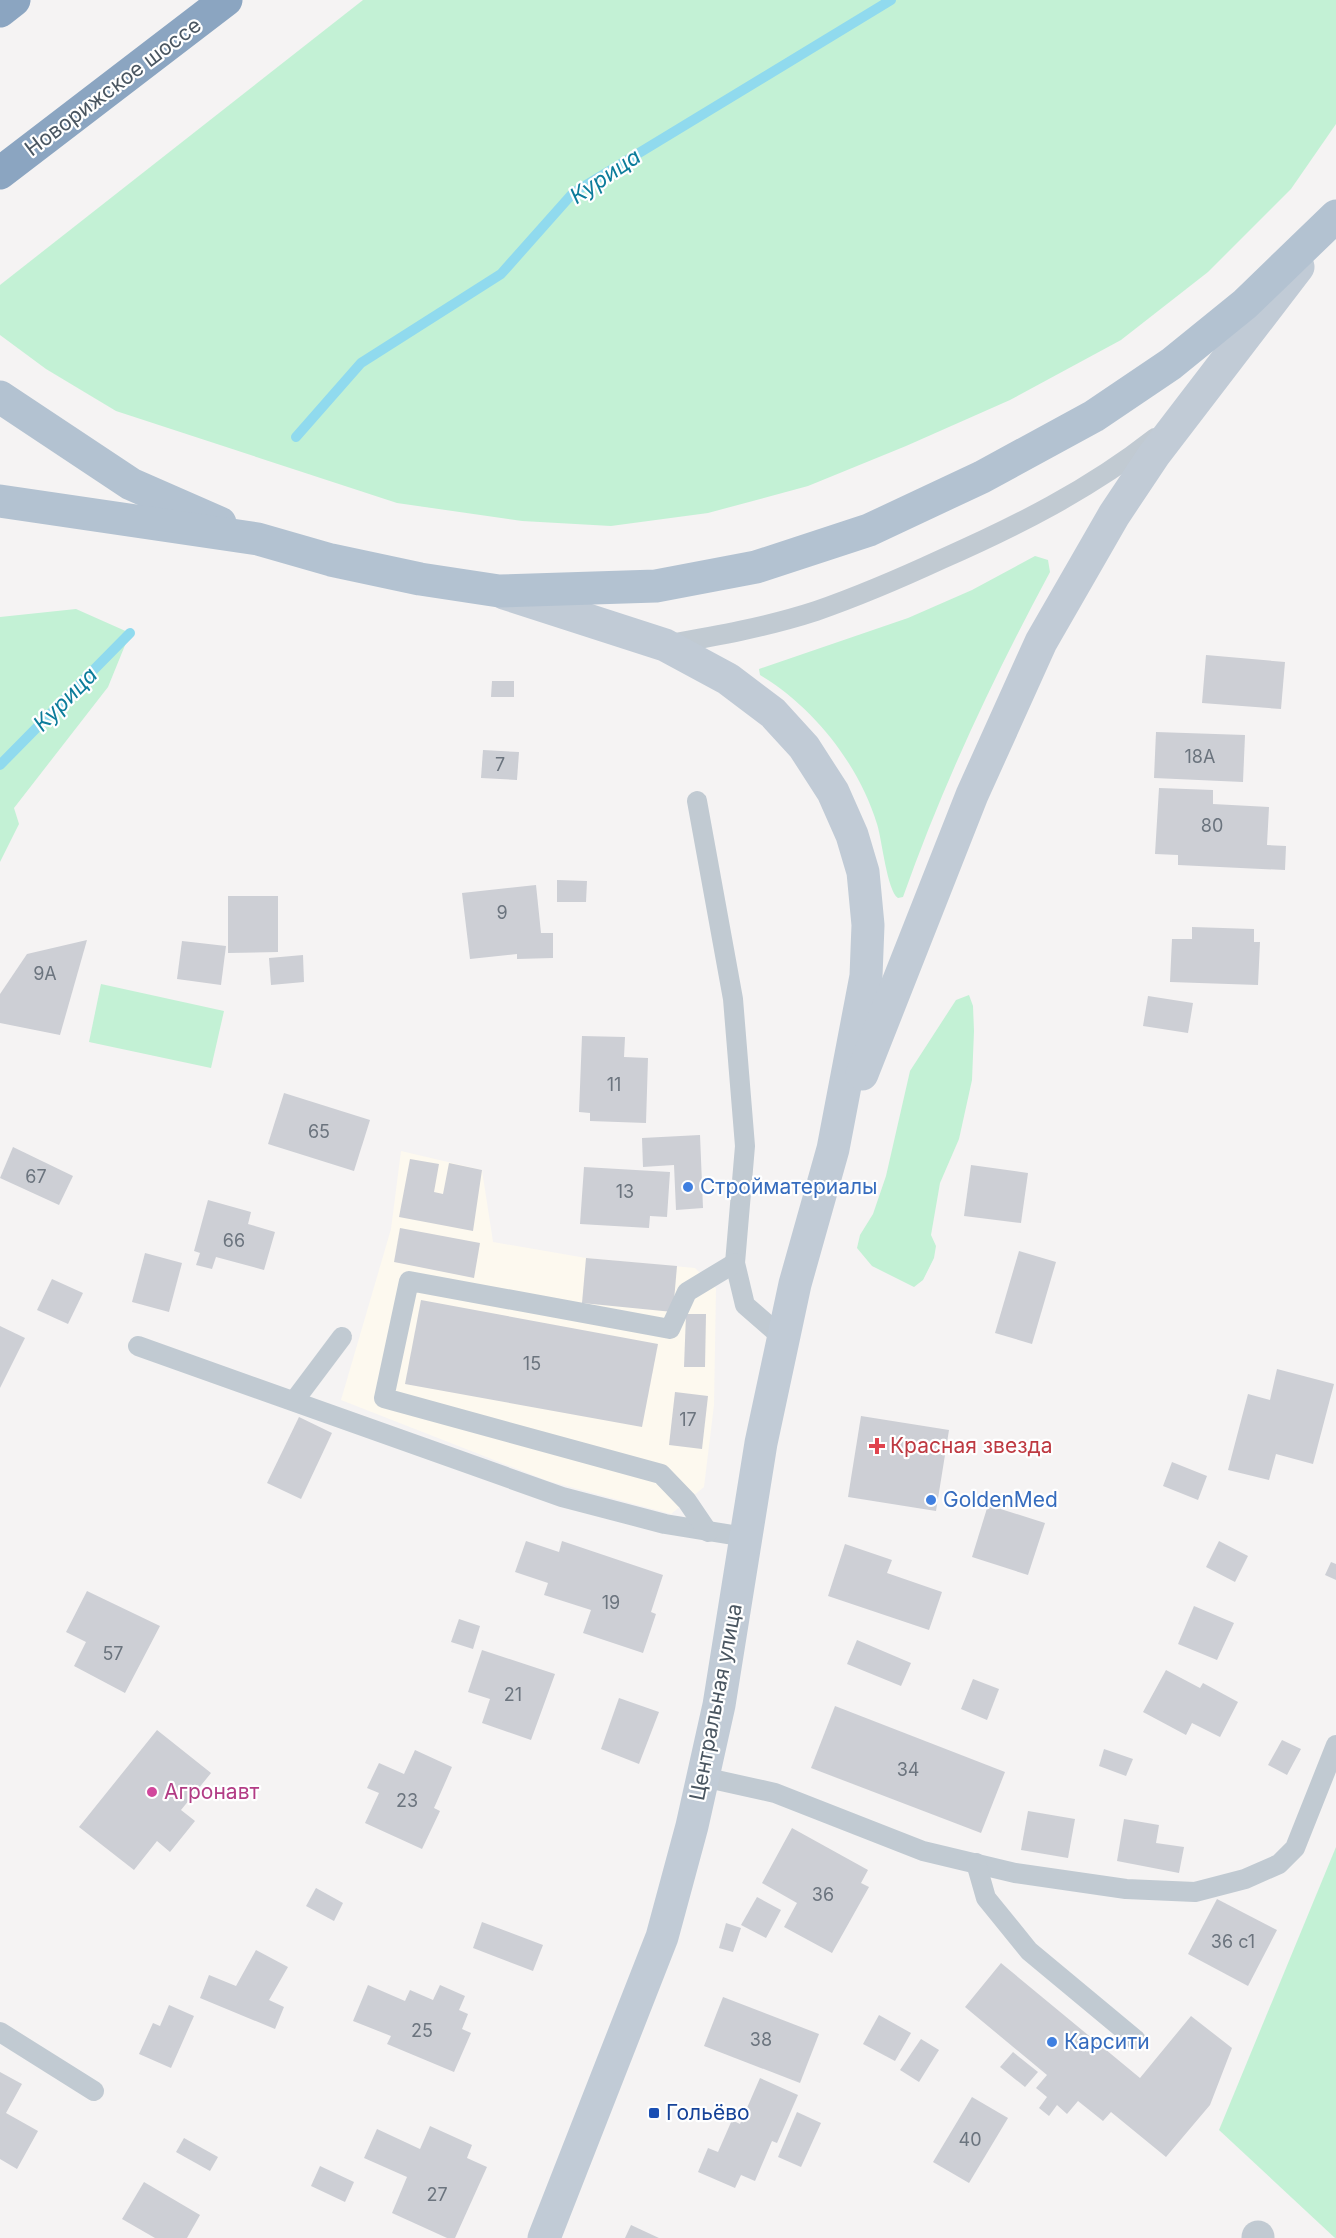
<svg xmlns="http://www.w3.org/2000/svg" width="1336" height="2238" viewBox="0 0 1336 2238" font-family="Inter,sans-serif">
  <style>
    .commercial { fill: #fdf9ef }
    .green { fill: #c3f1d5 }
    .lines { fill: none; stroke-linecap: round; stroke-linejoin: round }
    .stream { stroke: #90daee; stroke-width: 10 }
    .building { fill: #cdcfd5 }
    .service { stroke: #c1cad2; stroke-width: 20 }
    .minor { stroke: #c1cad2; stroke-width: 33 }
    .secondary { stroke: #c1cbd6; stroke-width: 33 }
    .primary { stroke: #b3c2d1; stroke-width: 33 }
    .motorway { stroke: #8ba5c1; stroke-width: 33 }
    .shop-dot { fill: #3f7fe0; stroke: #fff; stroke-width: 2 }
    .health-dot { fill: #e0444e; stroke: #fff; stroke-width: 2 }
    .hotel-dot { fill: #d1479c; stroke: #fff; stroke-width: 2 }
    .transit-dot { fill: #1a4fb4; stroke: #fff; stroke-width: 2 }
    .labels { text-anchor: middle; stroke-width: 4.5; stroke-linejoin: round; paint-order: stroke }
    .number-label { font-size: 18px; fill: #6b747e }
    .street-label { font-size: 21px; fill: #4a5661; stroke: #fff }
    .shop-label { font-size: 21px; fill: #366cbe; stroke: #fff; text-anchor: start }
    .health-label { font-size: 21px; fill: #be3a42; stroke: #fff; text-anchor: start }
    .hotel-label { font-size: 21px; fill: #b23c85; stroke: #fff; text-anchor: start }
    .transit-label { font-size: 21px; fill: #164399; stroke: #fff; text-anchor: start }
    .water-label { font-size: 22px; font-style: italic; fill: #0c7c9b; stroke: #fff }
  </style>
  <rect width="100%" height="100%" fill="#f5f3f3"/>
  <path class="commercial" d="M401,1151l81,19 11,72 93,16 109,10 21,20 -2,117 -10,82 -33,27 -123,-33 -207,-81 50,-171z"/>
  <g class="green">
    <path d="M363,0h973v124l-45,65 -83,83 -87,68 -111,60 -104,46 -98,40 -100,27 -97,13 -89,-5 -125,-18 -281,-92 -70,-42 -46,-34v-50z"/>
    <path d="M1035,556l13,4 2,12c-57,106 -107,212 -147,325l-5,1c-11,-7 -16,-59 -21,-74 -18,-59 -63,-117 -117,-149l-1,-6 149,-51 64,-28z"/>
    <path d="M76,609l54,24 -22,54 -94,121 5,16 -19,38v-245z"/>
    <path d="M101,984l123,27 -13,57 -122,-26z"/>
    <path d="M969,995l4,11 1,25 -2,49 -13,59 -19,44 -9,52 5,11 -2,12 -11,22 -9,7 -42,-21 -15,-18 3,-13 13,-21 13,-38 24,-105 46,-71z"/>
    <path d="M1336,1847v391h-1l-116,-108z"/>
  </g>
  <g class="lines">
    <g class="stream">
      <path d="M296,437l65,-74 140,-89 72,-81 318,-193"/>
      <path d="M0,765l130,-132"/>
    </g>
  </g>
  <g class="building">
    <path d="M1206,655l79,7 -4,47 -79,-6z"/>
    <path d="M492,681h22v16h-23z"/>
    <path d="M1156,732l89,3 -2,47 -89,-4z"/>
    <path d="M483,750l36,2 -2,28 -36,-2z"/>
    <path d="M1159,788l54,2v14l56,3 -2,38 19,1 -1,24 -107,-5v-10l-23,-1z"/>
    <path d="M557,880l30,1 -1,21h-29z"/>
    <path d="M536,885l5,48h12v25l-36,1v-5l-47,5 -8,-66z"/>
    <path d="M228,896h50v56l-50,1z"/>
    <path d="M1192,927l62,2v13h6l-2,43 -88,-3 2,-43h20z"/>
    <path d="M87,940l-27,95 -60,-12v-29l27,-40z"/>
    <path d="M182,941l44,5 -5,39 -44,-6z"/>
    <path d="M303,955l1,27 -33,3 -2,-27z"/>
    <path d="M1148,996l45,7 -5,30 -45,-7z"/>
    <path d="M582,1036l43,1 -1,20 24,1 -2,65 -56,-2v-8l-11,-1z"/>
    <path d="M284,1093l86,27 -16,51 -86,-27z"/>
    <path d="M700,1135l3,73 -27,2 -2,-45 -31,2 -1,-29z"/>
    <path d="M13,1147l60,29 -14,29 -59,-27z"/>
    <path d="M410,1159l29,5 -5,28 9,2 6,-31 33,7 -9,61 -74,-14z"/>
    <path d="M971,1165l57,8 -7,50 -57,-7z"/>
    <path d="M584,1167l86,5 -3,45 -17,-1 -1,12 -69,-4z"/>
    <path d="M208,1200l43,12 -3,12 27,8 -11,38 -48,-13 -4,12 -16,-4 4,-12 -6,-2z"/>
    <path d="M400,1228l80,15 -6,35 -80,-16z"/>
    <path d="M1019,1251l37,11 -24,82 -37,-11z"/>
    <path d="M145,1253l37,10 -13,49 -37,-10z"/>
    <path d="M586,1258l91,8 -4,46 -91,-9z"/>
    <path d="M52,1279l31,14 -15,31 -31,-14z"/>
    <path d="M421,1300l237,44 -16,83 -237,-43z"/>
    <path d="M686,1314h20l-1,53h-21z"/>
    <path d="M0,1326l25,12 -25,50z"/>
    <path d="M1277,1369l57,15 -21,80 -37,-10 -7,26 -41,-10 20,-76 22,6z"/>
    <path d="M675,1392l33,4 -6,53 -33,-4z"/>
    <path d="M861,1416l88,14 -13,81 -88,-14z"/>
    <path d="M299,1417l33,16 -31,66 -34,-16z"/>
    <path d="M1172,1462l35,14 -9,24 -35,-14z"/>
    <path d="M988,1505l57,18 -17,52 -56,-18z"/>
    <path d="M526,1541l33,11 3,-11 101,34 -12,37 5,2 -13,39 -60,-20 8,-23 -47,-15 4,-12 -33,-11z"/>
    <path d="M1219,1541l29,15 -13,26 -29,-15z"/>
    <path d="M845,1544l47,16 -5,13 55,19 -13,38 -101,-34z"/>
    <path d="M1331,1562l5,2v16l-11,-5z"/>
    <path d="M87,1591l73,35 -35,67 -51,-27 12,-24 -20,-10z"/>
    <path d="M1194,1606l40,17 -17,37 -39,-16z"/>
    <path d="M459,1619l21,7 -7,23 -22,-7z"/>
    <path d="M857,1640l54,23 -10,23 -54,-22z"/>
    <path d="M482,1650l73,24 -24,66 -49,-17 8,-24 -22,-7z"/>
    <path d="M1166,1670l34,18 3,-5 35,19 -18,35 -28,-14 -6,12 -43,-23z"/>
    <path d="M973,1679l26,10 -12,31 -26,-11z"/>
    <path d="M619,1698l40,14 -20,52 -38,-15z"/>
    <path d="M835,1706l170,66 -24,61 -170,-65z"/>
    <path d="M157,1730l54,43 -30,37 14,11 -25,31 -13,-11 -23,29 -55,-43z"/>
    <path d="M1282,1740l19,9 -14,26 -19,-10z"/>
    <path d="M1104,1749l29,10 -7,17 -27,-10z"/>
    <path d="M415,1750l37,17 -18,41 6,3 -18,38 -57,-26 14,-30 -12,-5 12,-25 25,11z"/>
    <path d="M1028,1811l47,8 -7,39 -47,-8z"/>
    <path d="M1124,1819l35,6 -3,18 28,4 -5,26 -62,-12z"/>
    <path d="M792,1828l76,42 -7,13 8,4 -37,66 -48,-26 13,-24 -35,-20z"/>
    <path d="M316,1888l27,15 -9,18 -28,-15z"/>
    <path d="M757,1897l24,13 -15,28 -25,-13z"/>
    <path d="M1217,1899l60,31 -29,56 -60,-32z"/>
    <path d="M482,1922l61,23 -10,26 -60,-23z"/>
    <path d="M726,1923l15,5 -8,24 -14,-4z"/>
    <path d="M256,1950l32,17 -19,33 15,7 -9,22 -75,-31 9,-23 27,11z"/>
    <path d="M1001,1963l139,115 51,-62 41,32 -22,57 -44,52 -55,-45 -8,9 -25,-20 -11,13 -10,-9 -8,11 -10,-8 8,-11 -11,-9 11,-13 -82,-68z"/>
    <path d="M368,1985l37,16 5,-11 23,10 7,-15 25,11 -6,14 9,4 -6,15 9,4 -17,39 -67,-28 4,-8 -38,-15z"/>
    <path d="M723,1997l96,37 -19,49 -96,-37z"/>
    <path d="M169,2005l25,11 -23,52 -32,-14 14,-31 7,3z"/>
    <path d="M879,2015l32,18 -16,28 -32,-17z"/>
    <path d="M921,2039l18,11 -20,32 -19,-12z"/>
    <path d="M1013,2052l25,20 -13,15 -25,-20z"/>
    <path d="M0,2072l22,12 -16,29 32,18 -21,38 -17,-10z"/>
    <path d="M760,2078l38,17 -21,48 -5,-2 -17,40 -14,-6 -6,13 -37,-16 10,-24 10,4 14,-32 8,4z"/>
    <path d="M972,2097l36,21 -39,65 -36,-21z"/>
    <path d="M797,2112l24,11 -20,44 -23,-10z"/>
    <path d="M430,2126l42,19 -5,13 20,9 -32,71h-8l-55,-25 15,-36 -43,-19 13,-29 43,20z"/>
    <path d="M184,2138l34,19 -8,14 -34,-19z"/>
    <path d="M320,2166l34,16 -9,20 -34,-16z"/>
    <path d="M144,2182l56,33 -13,23h-32l-33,-19z"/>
    <path d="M631,2225l28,13h-34z"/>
  </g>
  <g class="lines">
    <g class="service">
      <path d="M665,645c51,-9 102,-18 151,-34 43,-15 85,-33 126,-52 75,-33 148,-70 213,-121"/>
      <path d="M697,801l36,198 12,147 -10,117 10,42 39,34"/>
      <path d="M138,1346l424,151 103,27 80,13"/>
      <path d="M294,1401l48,-64"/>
      <path d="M708,1532l-21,-31 -26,-27 -277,-76 25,-117 261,48 17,-37 48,-29"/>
      <path d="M703,1777l72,16 148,58 92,22 111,16 69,3 50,-13 34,-15 16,-16 41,-103"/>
      <path d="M976,1863l10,35 43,53 107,89"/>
      <path d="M0,2032l94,59"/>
    </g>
    <path class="minor" d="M1258,2238v-1"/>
    <g class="secondary">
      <path d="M504,593l161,52 63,34 45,34 31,34 29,45 19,43 11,37 5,53 -2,51 -33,173 -38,135 -34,159 -42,262 -27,121 -30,111 -118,301"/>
      <path d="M862,1074l110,-279 69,-153 73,-127 40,-60 144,-188"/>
    </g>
    <g class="primary">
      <path d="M0,397l131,87 89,39"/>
      <path d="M0,501l258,38 73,21 89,19 79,12 157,-5 100,-19 113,-37 113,-53 112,-61 77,-52 74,-60 91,-88"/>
    </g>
    <g class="motorway">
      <path d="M0,11l14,-11"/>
      <path d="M0,173l226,-173"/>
    </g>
  </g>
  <g class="shop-dot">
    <circle cx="688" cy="1187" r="6"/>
    <circle cx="931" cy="1500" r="6"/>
    <circle cx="1052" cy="2042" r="6"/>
  </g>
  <path class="health-dot" d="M874 1437h6v6h6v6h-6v6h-6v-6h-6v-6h6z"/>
  <circle class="hotel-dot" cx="152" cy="1792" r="6"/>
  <rect class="transit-dot" x="648" y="2107" width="12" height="12" rx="3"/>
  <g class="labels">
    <g class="number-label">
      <text x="1200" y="763">18А</text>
      <text x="500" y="771">7</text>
      <text x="1212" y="832">80</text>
      <text x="502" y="919">9</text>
      <text x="45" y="980">9А</text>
      <text x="614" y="1091">11</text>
      <text x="319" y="1138">65</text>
      <text x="36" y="1183">67</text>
      <text x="625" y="1198">13</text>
      <text x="234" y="1247">66</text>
      <text x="532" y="1370">15</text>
      <text x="688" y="1426">17</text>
      <text x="611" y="1609">19</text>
      <text x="113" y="1660">57</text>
      <text x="513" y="1701">21</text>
      <text x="908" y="1776">34</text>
      <text x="407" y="1807">23</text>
      <text x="823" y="1901">36</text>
      <text x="1233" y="1948">36 с1</text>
      <text x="422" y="2037">25</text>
      <text x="761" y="2046">38</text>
      <text x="970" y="2146">40</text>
      <text x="437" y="2201">27</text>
    </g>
    <g class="street-label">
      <text transform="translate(113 87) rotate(-37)" y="7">Новорижское шоссе</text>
      <text transform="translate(716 1702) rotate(-79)" y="7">Центральная улица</text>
    </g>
    <g class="shop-label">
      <text x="700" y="1194">Стройматериалы</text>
      <text x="943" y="1507">GoldenMed</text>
      <text x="1064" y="2049">Карсити</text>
    </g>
    <g class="health-label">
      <text x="890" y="1453">Красная звезда</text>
    </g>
    <g class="hotel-label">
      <text x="164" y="1799">Агронавт</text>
    </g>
    <g class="transit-label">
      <text x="666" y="2120">Гольёво</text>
    </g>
    <g class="water-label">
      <text transform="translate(605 176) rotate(-34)" y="8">Курица</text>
      <text transform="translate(65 699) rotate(-45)" y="8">Курица</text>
    </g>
  </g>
</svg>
